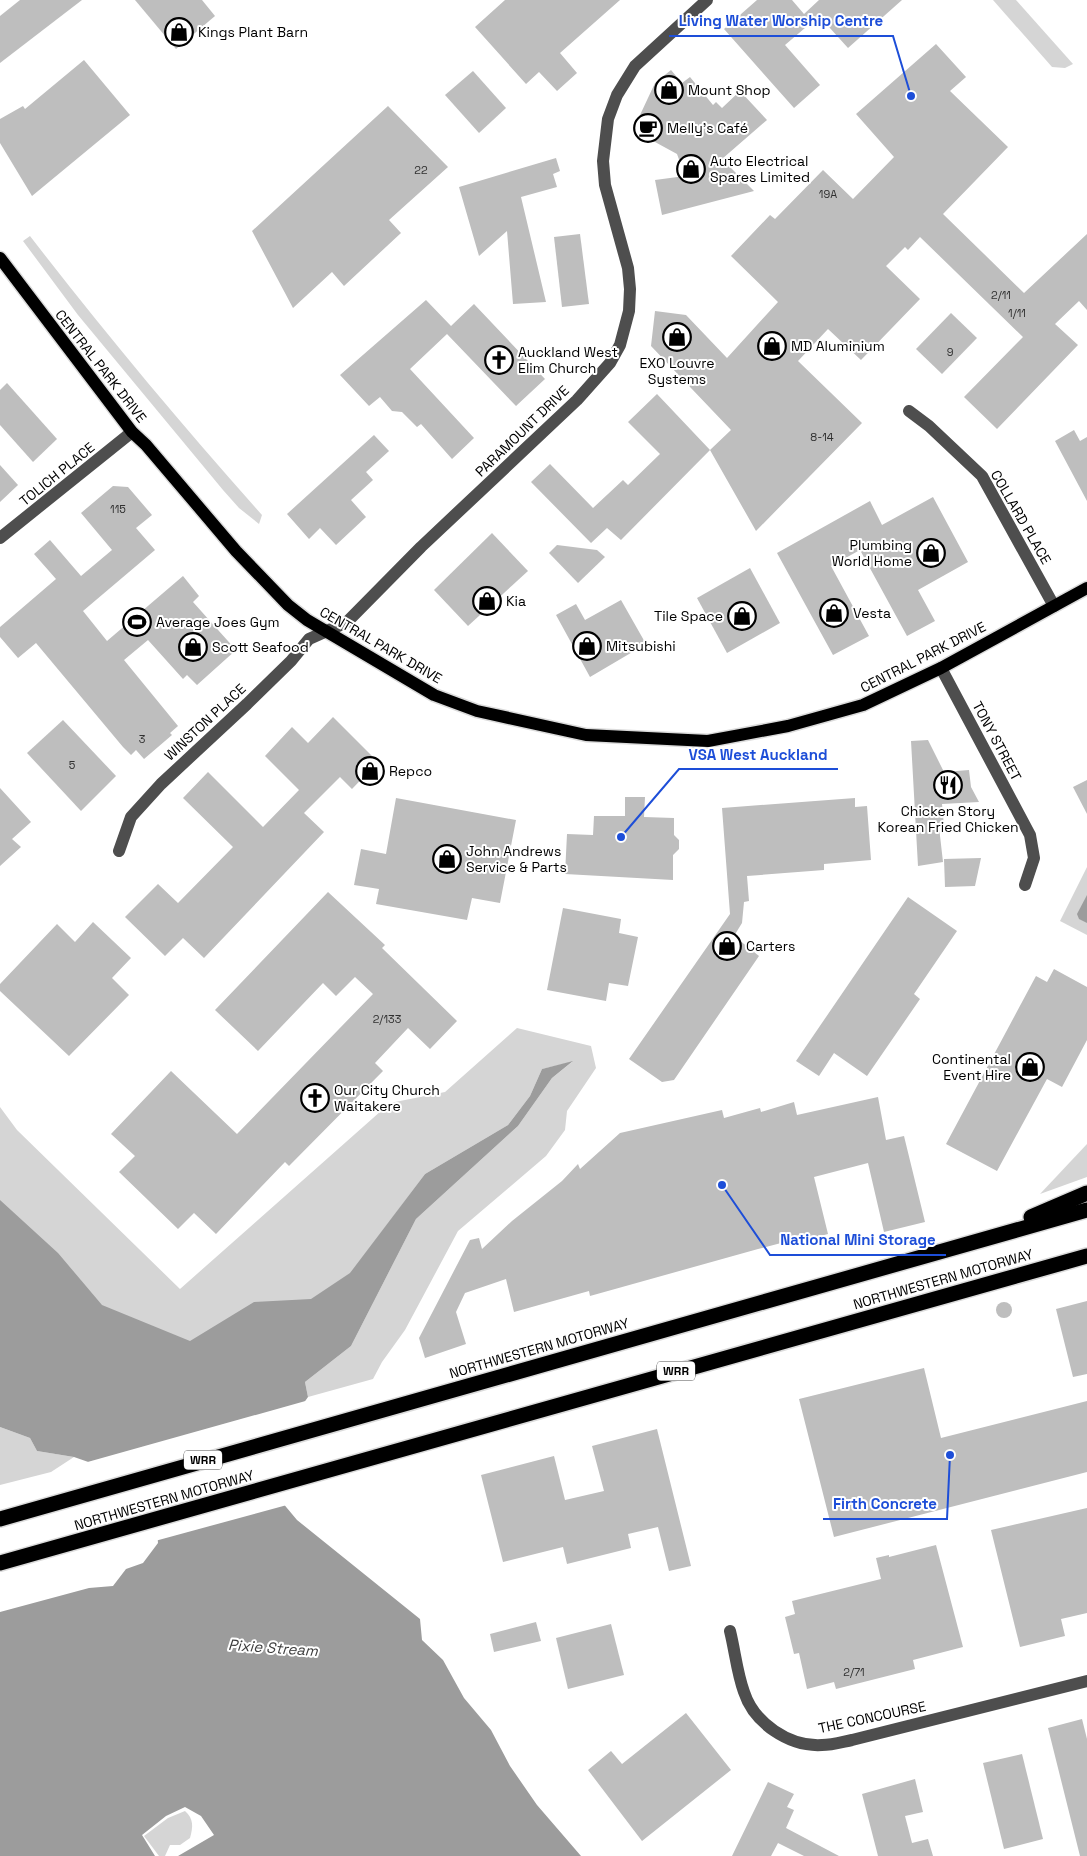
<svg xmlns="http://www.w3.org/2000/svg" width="1087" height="1856" viewBox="0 0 1087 1856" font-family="'Space Grotesk',sans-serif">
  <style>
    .green { fill: #d5d5d5 }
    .water { fill: #9c9c9c }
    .pier { fill: #fff }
    .building { fill: #bebebe }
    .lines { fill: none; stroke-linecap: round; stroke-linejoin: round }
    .major-casing { stroke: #dbdbdb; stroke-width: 15 }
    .highway-casing { stroke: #dbdbdb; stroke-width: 18 }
    .minor { stroke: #4e4e4e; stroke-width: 12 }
    .major { stroke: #000; stroke-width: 12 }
    .highway { stroke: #000; stroke-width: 15 }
    .labels { text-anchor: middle; stroke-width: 4; stroke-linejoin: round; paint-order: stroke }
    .number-label { font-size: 11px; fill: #303030 }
    .shield { fill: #fff; stroke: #4c4c4c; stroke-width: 1 }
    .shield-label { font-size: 12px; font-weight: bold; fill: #000 }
    .poi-label { font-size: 14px; fill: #000; stroke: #fff; text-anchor: start }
    .street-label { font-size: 14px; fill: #000; stroke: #fff }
    .water-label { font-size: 15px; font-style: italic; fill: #3d3d3d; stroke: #fff }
    .leader { fill: none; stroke: #1d4ed8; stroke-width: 2 }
    .callout-dot { fill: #1d4ed8; stroke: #fff; stroke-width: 2 }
    .callout-label { font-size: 15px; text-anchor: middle; font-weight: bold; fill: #1d4ed8; stroke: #fff; stroke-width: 4; stroke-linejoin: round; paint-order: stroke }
  </style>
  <rect width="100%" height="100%" fill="#fff"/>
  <g class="green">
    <path d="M993,0h23l57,64 -8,4 -13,-1z"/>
    <path d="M30,236c74,96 151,188 232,279l-3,9 -20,-16 -16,-18 -145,-175 -55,-74z"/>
    <path d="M1087,867v68l-27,-14z"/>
    <path d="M517,1028l74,18 5,22 -29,43 -2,19 -19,26 -88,75 -53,99 -23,32 -9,17 -65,18 -3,-15 46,-36 65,-127 102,-93 34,-48 20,-16 -30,7 -12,27 -22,29 -83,49 -74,99 -61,75 -290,-15v-226l17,23 163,159 210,-186 55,-11z"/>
    <path d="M1087,1144v33l-47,17z"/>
    <path d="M0,1427l30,11 7,13 37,6 -23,15 -51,13z"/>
    <path d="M185,1811c9,8 8,16 5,27l-10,7h-10l-5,11h-6l-15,-20 24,-18z"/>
  </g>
  <g class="water">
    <path d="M1087,895v28l-8,-4 -2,-5z"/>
    <path d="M573,1061l-21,17 -34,48 -102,93 -65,127 -46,36 3,15 -52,74 41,49 123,99 2,21 21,20 21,38 27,32 19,36 27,39 44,51h-403l36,-21 -13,-19 -16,-9 -19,9 -24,19 13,21h-155v-244l89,-24 24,-2 13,-17 17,-6 15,-20 -3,-36 -35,-34 -46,-16 -37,-6 -7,-13 -30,-11v-227l58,53 44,52 88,36 64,-39 57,-3 39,-26 75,-99 83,-49 22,-29 12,-27z"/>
  </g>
  <path class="pier" d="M309,1400l-50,70 28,35 -132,36 -2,-32 -34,-34 -35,-12z"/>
  <g class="building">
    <path d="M20,0h62l-82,63v-47z"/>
    <path d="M135,0h67l13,16 -39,33z"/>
    <path d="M505,0h115l-60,53 17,20 -20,18 -18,-19 -13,12 -51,-57z"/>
    <path d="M757,0h35l12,14 15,-14h83l-54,48 -29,-32 -34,29 35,40 -26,23 -70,-79z"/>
    <path d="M936,44l30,33 -16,14 58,56 -65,67 81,79 63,-59v76l-8,-9 -24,23 23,21 -81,84 -33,-32 59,-60 -103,-100 -12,13 -3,-3 -19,19 34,33 -59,61 -33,-31 -30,32 64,62 -106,108 -46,-81 21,-20 -80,-84 4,-35 31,4 41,43 51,-56 -47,-46 39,-41 5,4 48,-49 30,29 41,-42 -38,-43z"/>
    <path d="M84,60l46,55 -98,81 -32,-53v-24l23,-13 2,3z"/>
    <path d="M671,70l11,13 8,-6 23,28 3,-3 6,6 18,-17 27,29 -45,39 32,32 -92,24 -7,-35 30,-4 -8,-22 -44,-24 22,-47z"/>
    <path d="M473,71l33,37 -27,25 -34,-38z"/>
    <path d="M388,106l60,61 -59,53 12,13 -57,53 -12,-14 -39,36 -41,-77z"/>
    <path d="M556,158l4,13 -7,3 4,13 -36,10 25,105 -33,2 -6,-73 -28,25 -20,-69z"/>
    <path d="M580,234l9,70 -27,3 -8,-70z"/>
    <path d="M426,300l25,26 23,-22 71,75 -29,27 -69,-72 -37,35 64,69 -22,21 -31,-35 -4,3 -15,-15 -10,-1 -12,-14 -11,9 -29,-31z"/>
    <path d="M951,313l26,25 -35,36 -26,-25z"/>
    <path d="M7,383l50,56 -24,23 -33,-37v-35z"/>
    <path d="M657,394l53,56 -89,90 -14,-12 -16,15 -60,-61 19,-18 43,44 30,-28 5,5 32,-31 -32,-32z"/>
    <path d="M1074,430l6,11 7,-4v64l-32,-60z"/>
    <path d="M374,435l15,16 -23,21 7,8 -22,20 15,17 -30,28 -16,-17 -11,11 -22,-25z"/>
    <path d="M0,465l18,20 -18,17z"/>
    <path d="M113,486l15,1 24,28 -16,13 19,22 -72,61 24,30 76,-65 16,20 -6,6 43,48 -39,35 -10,-10 -4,4 -35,-39 -24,20 54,66 -8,7 2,2 -28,24 -8,-9 -5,5 -8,-8 -87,-104 -18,15 -18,-21v-10l56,-48 -22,-25 16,-14 31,36 31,-26 -31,-37z"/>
    <path d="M933,497l35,65 -50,28 17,31 -28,15 -47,-86 -29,16 38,70 -36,19 -56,-102 93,-52 12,24z"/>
    <path d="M492,533l36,38 -60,55 -34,-36z"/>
    <path d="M557,545l40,5 8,7 -27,26 -29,-30z"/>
    <path d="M750,568l30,55 -53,30 -30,-55z"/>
    <path d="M621,600l25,44 -56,33 -34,-62 20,-11 9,16z"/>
    <path d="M333,717l45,45 -26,27 -12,-12 -36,36 20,19 -120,126 -21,-20 -18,18 -40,-39 33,-33 20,19 55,-56 -50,-49 25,-26 55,55 36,-37 -34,-34 27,-29 16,16z"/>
    <path d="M63,720l53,56 -35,35 -54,-58z"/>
    <path d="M928,740l16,32 25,-2 2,17 8,15 -37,2 2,22 -5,1 4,35 -25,4 -7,-125z"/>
    <path d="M1087,780v34l-14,-27z"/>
    <path d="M0,788l31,34 -19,17 9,8 -21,19z"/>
    <path d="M625,797h20l-1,20 30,1v17l5,5v9l-6,6v25l-108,-6 2,-40 26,1 1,-19h31z"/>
    <path d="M396,798l120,22 -16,83 -28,-5 -5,22 -91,-16 3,-15 -25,-4 7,-36 25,5z"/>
    <path d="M855,798v9l12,-1 4,54 -47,4v6l-77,6 2,25 -5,1 -2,21 -8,13 25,20 -85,124 -12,2 -33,-23 101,-145 -8,-106z"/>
    <path d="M981,858l-6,28 -30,1 -1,-28z"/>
    <path d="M328,892l57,53 -3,3 75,73 -27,28 -22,-21 -33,35 8,8 -94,95 -4,-4 -69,72 -22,-21 -16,16 -59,-57 16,-16 -24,-22 60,-63 66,63 136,-140 -18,-17 -19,19 -13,-13 -65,68 -43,-41z"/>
    <path d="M908,897l49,34 -43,63 6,5 -53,77 -33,-23 -15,23 -23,-15z"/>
    <path d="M563,908l58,11 -2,14 19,4 -10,49 -19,-3 -3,18 -59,-11z"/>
    <path d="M93,922l38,36 -19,20 17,17 -60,61 -69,-65v-7l57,-60 18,18z"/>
    <path d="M1054,969l33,18v53l-25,47 -15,-8 -50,92 -51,-27 90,-168 11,6z"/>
    <path d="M878,1097l8,43 18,-4 21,86 -41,10 -16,-69 -54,14 14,57 -23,6 -1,-3 -46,12 -168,47 -1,-5 -75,21 -8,-33 -41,14 -9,19 10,32 -41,14 -6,-20 51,-98 9,-2 3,11 30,-28 50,-40 16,-17 2,5 40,-36 102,-23 2,8 36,-10 1,4 33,-10 3,13z"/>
    <path d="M1087,1301v73l-14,3 -17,-68z"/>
    <circle cx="1004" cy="1310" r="8"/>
    <path d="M924,1368l17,70 146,-37v71l-253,65 -35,-138z"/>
    <path d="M657,1429l34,137 -22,5 -11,-44 -30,7 3,14 -64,16 -4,-17 -60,15 -22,-87 73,-19 11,44 39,-9 -12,-45z"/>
    <path d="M1087,1508v105l-26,6 4,17 -45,11 -29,-117z"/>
    <path d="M936,1545l27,102 -50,13 2,9 -79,20 -2,-7 -27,7 -8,-36 -5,1 -9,-37 10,-3 -3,-13 89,-22 -5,-21 13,-3v2z"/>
    <path d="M536,1622l5,19 -47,11 -4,-18z"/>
    <path d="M611,1624l13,51 -56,14 -12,-51z"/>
    <path d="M686,1713l45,57 -89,71 -54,-71 23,-19 11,13z"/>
    <path d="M1082,1719l5,20v117h-7l-32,-128z"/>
    <path d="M1022,1754l21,85 -39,10 -21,-86z"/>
    <path d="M915,1779l8,33 -18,4 7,27 16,-4 5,17h-55l-16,-62z"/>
    <path d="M768,1782l26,12 -7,13 7,3 -8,18 53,28h-35l-26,-13 -7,13h-39z"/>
  </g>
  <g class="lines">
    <defs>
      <path id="major" d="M0,258l132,174 14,13 90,106 52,54 19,15 127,75 43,16 109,24 122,6 80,-15 75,-21 78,-37 146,-80"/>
      <g id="highway">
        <path d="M1031,1217l56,-24"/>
        <path d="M0,1519l1087,-309"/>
        <path d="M0,1563l1087,-307"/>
      </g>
    </defs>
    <use href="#major" class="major-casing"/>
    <use href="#highway" class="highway-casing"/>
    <g class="minor">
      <path d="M909,411l20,15 53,50 72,130"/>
      <path d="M0,538l132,-106"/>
      <path d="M941,668l89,167 4,23 -9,27"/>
      <path d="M119,851l12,-34 30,-33 86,-80 44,-43 18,-22 38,-17 74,-75 156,-147 33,-37 10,-18 9,-34 1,-22 -2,-21 -23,-83 -2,-24 5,-42 9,-24 18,-29 72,-66"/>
      <path d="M730,1631c5,20 7,42 14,61 10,31 45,55 78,53 10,0 20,-3 30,-5l235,-59"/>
    </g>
    <use href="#major" class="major"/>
    <use href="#highway" class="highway"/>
  </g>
  <defs>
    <symbol id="shop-ring" viewBox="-11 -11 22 22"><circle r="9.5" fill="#fff" stroke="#000" stroke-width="1.5"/><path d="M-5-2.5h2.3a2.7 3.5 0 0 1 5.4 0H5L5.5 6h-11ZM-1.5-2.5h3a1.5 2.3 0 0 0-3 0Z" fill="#000"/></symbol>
    <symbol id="cafe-ring" viewBox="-11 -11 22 22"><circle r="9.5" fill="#fff" stroke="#000" stroke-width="1.5"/><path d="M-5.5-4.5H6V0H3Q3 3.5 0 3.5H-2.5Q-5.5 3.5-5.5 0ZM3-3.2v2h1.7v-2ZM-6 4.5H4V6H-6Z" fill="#000"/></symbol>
    <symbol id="church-ring" viewBox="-11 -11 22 22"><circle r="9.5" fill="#fff" stroke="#000" stroke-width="1.5"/><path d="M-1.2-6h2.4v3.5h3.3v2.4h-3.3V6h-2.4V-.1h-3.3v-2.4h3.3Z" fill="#000"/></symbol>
    <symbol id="stadium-ring" viewBox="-11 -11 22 22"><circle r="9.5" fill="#fff" stroke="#000" stroke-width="1.5"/><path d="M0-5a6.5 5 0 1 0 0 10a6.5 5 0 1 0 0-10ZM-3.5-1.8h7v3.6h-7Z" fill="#000"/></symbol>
    <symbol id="restaurant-ring" viewBox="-11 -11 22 22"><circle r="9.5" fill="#fff" stroke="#000" stroke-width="1.5"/><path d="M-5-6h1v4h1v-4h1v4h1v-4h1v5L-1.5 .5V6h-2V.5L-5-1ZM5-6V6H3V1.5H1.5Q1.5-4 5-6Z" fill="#000"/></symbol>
  </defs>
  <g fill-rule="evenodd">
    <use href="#shop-ring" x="163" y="16" width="32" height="32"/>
    <use href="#shop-ring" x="653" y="74" width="32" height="32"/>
    <use href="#cafe-ring" x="632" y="112" width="32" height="32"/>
    <use href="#shop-ring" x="675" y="153" width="32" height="32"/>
    <use href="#shop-ring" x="661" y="321" width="32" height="32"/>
    <use href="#shop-ring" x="756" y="330" width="32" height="32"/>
    <use href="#church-ring" x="483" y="344" width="32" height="32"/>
    <use href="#shop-ring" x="915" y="537" width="32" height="32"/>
    <use href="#shop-ring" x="471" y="585" width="32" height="32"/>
    <use href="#shop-ring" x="818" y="597" width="32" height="32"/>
    <use href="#shop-ring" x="726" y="600" width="32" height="32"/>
    <use href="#stadium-ring" x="121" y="606" width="32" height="32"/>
    <use href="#shop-ring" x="571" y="630" width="32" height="32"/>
    <use href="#shop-ring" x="177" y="631" width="32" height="32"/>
    <use href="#shop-ring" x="354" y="755" width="32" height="32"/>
    <use href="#restaurant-ring" x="932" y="769" width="32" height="32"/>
    <use href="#shop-ring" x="431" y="843" width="32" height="32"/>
    <use href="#shop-ring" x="711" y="930" width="32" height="32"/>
    <use href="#shop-ring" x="1014" y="1051" width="32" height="32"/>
    <use href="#church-ring" x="299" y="1082" width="32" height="32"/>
  </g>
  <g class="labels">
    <g class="number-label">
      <text x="421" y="174">22</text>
      <text x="828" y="198">19A</text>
      <text x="1001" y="299">2/11</text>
      <text x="1017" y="317">1/11</text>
      <text x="950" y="356">9</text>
      <text x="822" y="441">8-14</text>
      <text x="118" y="513">115</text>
      <text x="142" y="743">3</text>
      <text x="72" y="769">5</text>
      <text x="387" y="1023">2/133</text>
      <text x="854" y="1676">2/71</text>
    </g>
    <g class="shield">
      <rect x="657" y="1361.5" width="38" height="19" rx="4"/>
      <rect x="184" y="1450.5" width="38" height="19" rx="4"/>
    </g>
    <g class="shield-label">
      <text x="676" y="1375">WRR</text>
      <text x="203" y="1464">WRR</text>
    </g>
    <g class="poi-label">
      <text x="198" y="37">Kings Plant Barn</text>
      <text x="688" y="95">Mount Shop</text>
      <text x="667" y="133">Melly's Café</text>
      <text x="710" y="166">Auto Electrical<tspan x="710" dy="16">Spares Limited</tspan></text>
      <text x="791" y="351">MD Aluminium</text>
      <text x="518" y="357">Auckland West<tspan x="518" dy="16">Elim Church</tspan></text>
      <text x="677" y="368" text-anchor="middle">EXO Louvre<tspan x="677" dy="16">Systems</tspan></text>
      <text x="912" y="550" text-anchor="end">Plumbing<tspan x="912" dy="16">World Home</tspan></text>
      <text x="506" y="606">Kia</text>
      <text x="853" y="618">Vesta</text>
      <text x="723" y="621" text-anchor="end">Tile Space</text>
      <text x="156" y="627">Average Joes Gym</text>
      <text x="606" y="651">Mitsubishi</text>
      <text x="212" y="652">Scott Seafood</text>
      <text x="389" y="776">Repco</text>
      <text x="948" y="816" text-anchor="middle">Chicken Story<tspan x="948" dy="16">Korean Fried Chicken</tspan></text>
      <text x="466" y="856">John Andrews<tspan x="466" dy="16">Service &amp; Parts</tspan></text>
      <text x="746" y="951">Carters</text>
      <text x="1011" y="1064" text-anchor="end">Continental<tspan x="1011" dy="16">Event Hire</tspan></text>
      <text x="334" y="1095">Our City Church<tspan x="334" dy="16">Waitakere</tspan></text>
    </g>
    <g class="street-label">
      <text transform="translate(101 366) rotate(52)" y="5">CENTRAL PARK DRIVE</text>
      <text transform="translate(522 431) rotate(-44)" y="5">PARAMOUNT DRIVE</text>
      <text transform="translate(57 474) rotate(-39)" y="5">TOLICH PLACE</text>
      <text transform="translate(1021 517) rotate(60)" y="5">COLLARD PLACE</text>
      <text transform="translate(381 645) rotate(30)" y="5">CENTRAL PARK DRIVE</text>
      <text transform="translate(923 657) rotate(-27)" y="5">CENTRAL PARK DRIVE</text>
      <text transform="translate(205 722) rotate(-43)" y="5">WINSTON PLACE</text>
      <text transform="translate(997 741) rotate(62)" y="5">TONY STREET</text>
      <text transform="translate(943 1279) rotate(-16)" y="5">NORTHWESTERN MOTORWAY</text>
      <text transform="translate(539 1348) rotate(-16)" y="5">NORTHWESTERN MOTORWAY</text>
      <text transform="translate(164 1500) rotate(-16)" y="5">NORTHWESTERN MOTORWAY</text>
      <text transform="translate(872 1717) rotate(-12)" y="5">THE CONCOURSE</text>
    </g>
    <g class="water-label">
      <text transform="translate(273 1648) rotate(4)" y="5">Pixie Stream</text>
    </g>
  </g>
  <path class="leader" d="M911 96L893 36H669M621 837L679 769H838M722 1185L770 1255H946M950 1455L947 1519H823"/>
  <g class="callout-dot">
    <circle cx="911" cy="96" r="5"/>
    <circle cx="621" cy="837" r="5"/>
    <circle cx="722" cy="1185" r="5"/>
    <circle cx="950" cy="1455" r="5"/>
  </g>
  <g class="callout-label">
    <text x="781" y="26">Living Water Worship Centre</text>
    <text x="758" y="760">VSA West Auckland</text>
    <text x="858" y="1245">National Mini Storage</text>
    <text x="885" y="1509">Firth Concrete</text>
  </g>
</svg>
